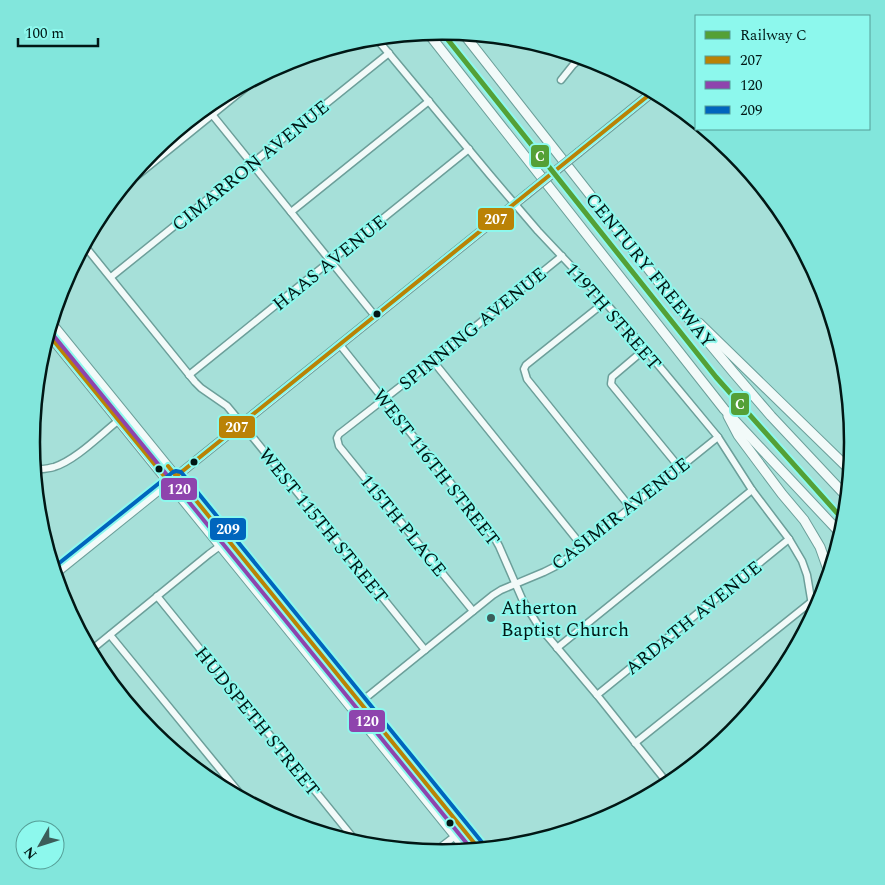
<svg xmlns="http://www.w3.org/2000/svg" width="885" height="885" viewBox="0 0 885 885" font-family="Spectral,serif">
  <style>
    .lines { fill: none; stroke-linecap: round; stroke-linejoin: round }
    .minor-casing { stroke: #6c9f9a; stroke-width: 9 }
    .major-casing { stroke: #6c9f9a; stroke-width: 10 }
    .highway-casing { stroke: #6c9f9a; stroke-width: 11 }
    .minor { stroke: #f2faf9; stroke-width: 6 }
    .major { stroke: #f2faf9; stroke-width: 8 }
    .highway { stroke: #f2faf9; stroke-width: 9 }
    .major-bridge-casing { stroke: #6c9f9a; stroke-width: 10; stroke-linecap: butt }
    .major-bridge { stroke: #f2faf9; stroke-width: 8 }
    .bus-1-casing { stroke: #8df8ed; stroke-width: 8 }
    .bus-2-casing { stroke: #8df8ed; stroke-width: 8 }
    .bus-3-casing { stroke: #8df8ed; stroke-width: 8 }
    .bus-1 { stroke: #ba8205; stroke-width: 4 }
    .bus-2 { stroke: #8e44ad; stroke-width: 4 }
    .bus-3 { stroke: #0065bd; stroke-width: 4 }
    .rail-1-casing { stroke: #8df8ed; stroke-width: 9 }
    .rail-1 { stroke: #54a036; stroke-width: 5 }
    .bus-dot { fill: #011715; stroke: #8df8ed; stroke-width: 2 }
    .poi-dot { fill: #3b5d5a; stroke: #8df8ed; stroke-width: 2 }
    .labels { text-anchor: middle; stroke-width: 4; stroke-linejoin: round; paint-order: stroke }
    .street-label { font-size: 19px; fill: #011715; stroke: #8df8ed }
    .poi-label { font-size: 19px; fill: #011715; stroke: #8df8ed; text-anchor: start }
    .rim { fill: none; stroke: #011715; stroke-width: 2.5 }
    .line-badge { stroke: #8df8ed; stroke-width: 2 }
    .badge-label { font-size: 14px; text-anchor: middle; font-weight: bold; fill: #fff }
  </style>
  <rect width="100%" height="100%" fill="#a6e0d9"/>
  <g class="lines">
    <defs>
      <g id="minor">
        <path d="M376,38l114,137 48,56 67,71 40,47 73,88 34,53 37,49 13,22 5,14 7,42"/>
        <path d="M561,80l12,-15 9,-8"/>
        <path d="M206,107l169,209"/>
        <path d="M123,187l137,-111"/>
        <path d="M291,212l138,-111"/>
        <path d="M84,245l111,137 6,6 26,18 15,18 183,226"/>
        <path d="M111,277l278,-224"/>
        <path d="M605,302l-79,63 -2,4 3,10 103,128"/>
        <path d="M340,345l154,192 5,9 24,55 15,24 59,70 72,90"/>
        <path d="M645,349l-33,28 -1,7 68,83"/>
        <path d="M433,361l149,185"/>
        <path d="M189,375l280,-226"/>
        <path d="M34,470c7,-1 13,-1 20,-3 22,-7 46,-32 65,-47"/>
        <path d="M157,596l202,249"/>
        <path d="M473,611l-134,-165 -2,-8 2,-4 4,-3 90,-70 129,-105"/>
        <path d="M110,635l136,166"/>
        <path d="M557,648l195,-158"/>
        <path d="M90,651l119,-97 19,-14"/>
        <path d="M597,695l192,-156"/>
        <path d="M352,709l141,-114 8,-5 43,-18 14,-7 11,-8 149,-120"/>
        <path d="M635,743l176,-141"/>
        <path d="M433,853l30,-23"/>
      </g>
      <g id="major">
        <path d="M579,152l75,-61"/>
        <path d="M51,322l429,528"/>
        <path d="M48,334l419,517"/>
        <path d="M55,574l472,-380"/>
      </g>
      <g id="highway">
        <path d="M428,33l296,376 118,126"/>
        <path d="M463,33l202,257 69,83 37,43 77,82"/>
        <path d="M699,323l152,148"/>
        <path d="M728,416l10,19 44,59 22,26 16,27 10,28"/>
      </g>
    </defs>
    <use href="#minor" class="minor-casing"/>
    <use href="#major" class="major-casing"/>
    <use href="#highway" class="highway-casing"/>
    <use href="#minor" class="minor"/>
    <use href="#major" class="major"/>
    <use href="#highway" class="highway"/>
    <defs>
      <path id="major-bridge" d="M527,194l52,-42"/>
    </defs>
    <use href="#major-bridge" class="major-bridge-casing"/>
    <use href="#major-bridge" class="major-bridge"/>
    <defs>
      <g id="bus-1">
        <path d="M48,334l121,148 485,-391"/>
        <path d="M168,466l312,384"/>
      </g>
      <path id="bus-2" d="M49,330l424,521"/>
      <path id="bus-3" d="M53,568l120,-96 3,-1 5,1 304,374"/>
    </defs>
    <use href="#bus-1" class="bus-1-casing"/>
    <use href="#bus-2" class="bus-2-casing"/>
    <use href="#bus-3" class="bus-3-casing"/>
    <use href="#bus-1" class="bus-1"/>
    <use href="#bus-2" class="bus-2"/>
    <use href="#bus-3" class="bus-3"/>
    <defs>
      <path id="rail-1" d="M441,31l275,346 130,146"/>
    </defs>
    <use href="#rail-1" class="rail-1-casing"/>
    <use href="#rail-1" class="rail-1"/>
  </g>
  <g class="bus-dot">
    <circle cx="377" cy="314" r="4.5"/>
    <circle cx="194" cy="462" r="4.5"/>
    <circle cx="159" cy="469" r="4.5"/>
    <circle cx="450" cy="823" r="4.5"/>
  </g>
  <circle class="poi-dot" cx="491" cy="618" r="5"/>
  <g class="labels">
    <g class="street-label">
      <text transform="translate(250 165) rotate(-39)" y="7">CIMARRON AVENUE</text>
      <text transform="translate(329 262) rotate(-39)" y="7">HAAS AVENUE</text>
      <text transform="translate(651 270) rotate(51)" y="7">CENTURY FREEWAY</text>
      <text transform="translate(614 316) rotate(49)" y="7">119TH STREET</text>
      <text transform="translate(472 328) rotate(-39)" y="7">SPINNING AVENUE</text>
      <text transform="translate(437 467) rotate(52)" y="7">WEST 116TH STREET</text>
      <text transform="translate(620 513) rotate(-38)" y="7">CASIMIR AVENUE</text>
      <text transform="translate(324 525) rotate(51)" y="7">WEST 115TH STREET</text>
      <text transform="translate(404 525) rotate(51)" y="7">115TH PLACE</text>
      <text transform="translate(693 617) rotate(-39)" y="7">ARDATH AVENUE</text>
      <text transform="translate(258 721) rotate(51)" y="7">HUDSPETH STREET</text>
    </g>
    <g class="poi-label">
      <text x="501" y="614">Atherton<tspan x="501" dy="22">Baptist Church</tspan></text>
    </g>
  </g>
  <path d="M0 0H885V885H0ZM40 442a402 402 0 1 1 804 0a402 402 0 1 1-804 0Z" fill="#82e6dc" fill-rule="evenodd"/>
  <path class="rim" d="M40 442a402 402 0 1 1 804 0a402 402 0 1 1-804 0Z"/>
  <g class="line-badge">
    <rect x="530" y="144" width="20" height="24" rx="5" fill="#54a036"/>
    <rect x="477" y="207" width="38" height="24" rx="5" fill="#ba8205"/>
    <rect x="730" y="392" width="20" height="24" rx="5" fill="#54a036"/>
    <rect x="218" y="415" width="38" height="24" rx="5" fill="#ba8205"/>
    <rect x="160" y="477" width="38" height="24" rx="5" fill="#8e44ad"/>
    <rect x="209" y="517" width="38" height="24" rx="5" fill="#0065bd"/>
    <rect x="348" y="709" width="38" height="24" rx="5" fill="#8e44ad"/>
  </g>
  <g class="badge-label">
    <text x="540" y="161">C</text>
    <text x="496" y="224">207</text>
    <text x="740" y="409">C</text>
    <text x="237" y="432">207</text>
    <text x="179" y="494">120</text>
    <text x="228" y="534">209</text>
    <text x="367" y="726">120</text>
  </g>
  <rect x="695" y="15" width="175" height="115" fill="#8df8ed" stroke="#559e97"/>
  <rect x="705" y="31" width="25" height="8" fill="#54a036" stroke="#559e97"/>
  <text x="740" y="40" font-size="15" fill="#011715">Railway C</text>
  <rect x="705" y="56" width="25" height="8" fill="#ba8205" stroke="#559e97"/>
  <text x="740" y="65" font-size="15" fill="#011715">207</text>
  <rect x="705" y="81" width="25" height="8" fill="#8e44ad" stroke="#559e97"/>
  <text x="740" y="90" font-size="15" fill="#011715">120</text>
  <rect x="705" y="106" width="25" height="8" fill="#0065bd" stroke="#559e97"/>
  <text x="740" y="115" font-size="15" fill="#011715">209</text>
  <g transform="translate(40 845) rotate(231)"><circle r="24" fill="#8df8ed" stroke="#559e97"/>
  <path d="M0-4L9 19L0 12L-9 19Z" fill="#3b5d5a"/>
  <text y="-8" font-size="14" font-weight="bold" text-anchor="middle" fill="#011715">N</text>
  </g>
  <path d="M18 38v8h80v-8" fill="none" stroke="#011715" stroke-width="2.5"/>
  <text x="25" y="38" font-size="15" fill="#011715" stroke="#8df8ed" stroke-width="4" paint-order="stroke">100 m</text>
</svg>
